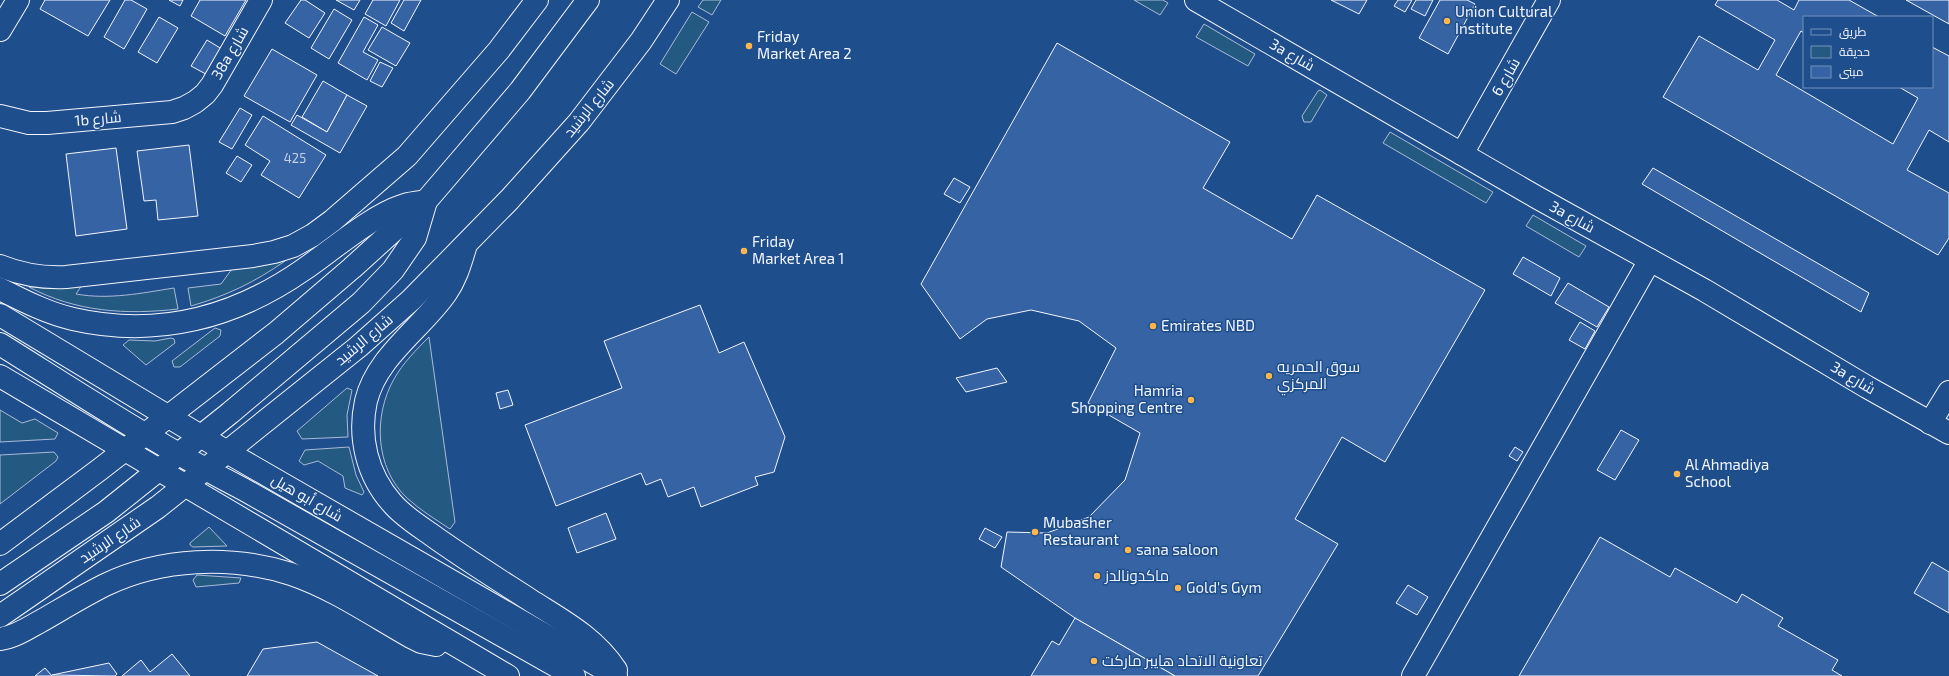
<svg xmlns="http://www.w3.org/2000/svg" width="1949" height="676" viewBox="0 0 1949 676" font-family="'Exo 2',Cairo,sans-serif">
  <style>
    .green { fill: #245a82; stroke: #a8bbd7 }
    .building { fill: #3563a3; stroke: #f2f6ff }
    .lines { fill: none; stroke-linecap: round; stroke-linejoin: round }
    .minor-casing { stroke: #f2f6ff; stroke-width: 24 }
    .major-casing { stroke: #f2f6ff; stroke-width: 24 }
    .minor { stroke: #1f4e8c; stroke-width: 22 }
    .major { stroke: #1f4e8c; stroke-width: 22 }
    .poi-dot { fill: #ffb74d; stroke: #1f4e8c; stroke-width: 1.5 }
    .labels { text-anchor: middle; stroke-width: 3; stroke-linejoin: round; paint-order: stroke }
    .number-label { font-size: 13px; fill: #c3d1e8 }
    .poi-label { font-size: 15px; fill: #f2f6ff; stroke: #1f4e8c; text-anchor: start }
    .street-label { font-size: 15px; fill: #f2f6ff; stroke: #1f4e8c }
  </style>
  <rect width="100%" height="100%" fill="#1f4e8c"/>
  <g class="green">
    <path d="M703,0h18l-9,15 -14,-8z"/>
    <path d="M1134,0h29l5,3 -8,12z"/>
    <path d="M692,12l17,10 -33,52 -16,-10z"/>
    <path d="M1204,24l51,30 -7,12 -52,-29z"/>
    <path d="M1320,90l7,5 -16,27h-7l-2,-6 16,-25z"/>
    <path d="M1390,132l103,60 -7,11 -103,-60z"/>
    <path d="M1533,215l53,31 -7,11 -53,-31z"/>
    <path d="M285,261c-30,21 -59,35 -94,45l-3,-18 33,-4 11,-15z"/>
    <path d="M82,285l-6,9c33,6 66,-1 98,-6l4,21c-52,6 -102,3 -149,-22z"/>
    <path d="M215,328l6,2 -1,6 -40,31h-6l-2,-6z"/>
    <path d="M429,337l26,185 -5,7c-15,-10 -30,-19 -43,-31 -32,-30 -34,-82 -13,-119 9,-16 22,-29 35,-42z"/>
    <path d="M171,338l3,1 1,4 -29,22 -23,-20 6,-5 26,1z"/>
    <path d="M347,388l5,2 -5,25 1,22 -46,2 -5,-8z"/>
    <path d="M0,410l22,13 13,-4 23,14 -3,6 -55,3z"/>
    <path d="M349,447l7,28 8,17 -2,3 -17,-7 -2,-12 -25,-15 -14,4 -5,-4 6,-11z"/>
    <path d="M54,452l4,5 -2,4 -56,43v-49z"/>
    <path d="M209,527l18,19 -34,1 -3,-2v-2z"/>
    <path d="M197,575l44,3 -2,5 -43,4 -3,-7z"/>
  </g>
  <g class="building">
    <path d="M45,0h65l-22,36 -48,-27z"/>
    <path d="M125,0h6l16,9 -23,40 -20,-12z"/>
    <path d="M169,0h14l-3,6z"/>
    <path d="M200,0h46l-21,36 -34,-20z"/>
    <path d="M301,0h4l20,13 -16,25 -24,-15z"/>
    <path d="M336,0h24l-6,10z"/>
    <path d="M373,0h27l-14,26 -21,-12z"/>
    <path d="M404,0h17l-17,31 -13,-8z"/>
    <path d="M1331,0h36l-8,14z"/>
    <path d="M1398,0h14l-7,12 -11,-6z"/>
    <path d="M1416,0h17l-8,16 -14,-7z"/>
    <path d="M1440,0h27l8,4 -27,50 -29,-16z"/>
    <path d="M1718,0h59l17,10 5,-10h50l30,17h-75v16l-3,-2 -25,44 117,69 25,-46 -19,-11h33v-40l17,9v86l-20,-12 -22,40 42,23v45l-11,17 -275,-158 36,-61 59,34 17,-30 -60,-35z"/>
    <path d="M1906,0h43v24z"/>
    <path d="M334,9l18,11 -23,39 -18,-11z"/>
    <path d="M159,17l19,11 -21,35 -19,-11z"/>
    <path d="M364,17l14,8 -15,27 15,8 -11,20 -29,-17z"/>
    <path d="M382,27l28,16 -14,23 -28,-16z"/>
    <path d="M207,40l23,14 -15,25 -24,-13z"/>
    <path d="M1057,43l173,99 -27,46 89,51 25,-44 168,95 -100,172 -43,-25 -47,82 43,25 -80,132h-83l-100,-58 -74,-51 6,-35 40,1 42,-16 36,-37 15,-47 -52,-30 28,-55 -37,-27 -48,-11 -44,9 -27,20 -39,-55z"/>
    <path d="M272,49l45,26 -27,47 -46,-26z"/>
    <path d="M380,62l13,6 -11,19 -12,-6z"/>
    <path d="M323,81l24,14 -20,37 -25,-15z"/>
    <path d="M347,95l20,11 -27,47 -49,-28 6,-10 30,17z"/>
    <path d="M240,108l12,7 -20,34 -13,-7z"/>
    <path d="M263,116l63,39 -27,43 -38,-23 9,-14 -25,-16z"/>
    <path d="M189,145l9,71 -40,4 -2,-20 -12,1 -7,-50z"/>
    <path d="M116,148l11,81 -51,7 -10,-82z"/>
    <path d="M237,156l15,9 -11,17 -15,-9z"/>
    <path d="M1653,168l216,125 -8,19 -219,-128z"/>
    <path d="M954,178l16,9 -10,16 -16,-9z"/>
    <path d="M1523,257l37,21 -9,18 -38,-22z"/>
    <path d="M1568,283l41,24 -12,20 -42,-24z"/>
    <path d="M700,305l19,48 25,-11 41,95 -11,35 -19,5 3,8 -57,22 -7,-20 -26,10 -7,-18 -15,6 -5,-12 -85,33 -31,-81 97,-37 -18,-47z"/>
    <path d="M1580,322l15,9 -10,18 -16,-9z"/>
    <path d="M997,368l10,14 -41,10 -10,-14z"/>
    <path d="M508,390l5,15 -13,4 -4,-16z"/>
    <path d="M1621,430l18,10 -24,40 -18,-10z"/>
    <path d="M1515,447l8,5 -6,9 -8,-5z"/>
    <path d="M606,513l10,26 -39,14 -9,-25z"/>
    <path d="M985,528l17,9 -7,11 -16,-9z"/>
    <path d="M1600,537l70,40 5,-9 62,35 5,-9 41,24 -5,8 60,34 -6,10 10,6h-323z"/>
    <path d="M1932,562l17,10v41l-35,-20z"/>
    <path d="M1408,585l20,12 -11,18 -21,-12z"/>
    <path d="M1075,618l100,58h-144l21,-35 7,4z"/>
    <path d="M317,642l61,34h-131l16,-27z"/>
    <path d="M172,654l18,22h-68l19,-16 9,12z"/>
    <path d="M109,663l8,11 -2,2 -63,-1z"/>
    <path d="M45,668l7,8h-17z"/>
  </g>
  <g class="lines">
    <defs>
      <g id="minor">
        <path d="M1196,0l342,198 166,92 163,97 82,46"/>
        <path d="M0,30l18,-30"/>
        <path d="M0,116l29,7h18l125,-11 12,-4 11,-6 10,-8 7,-9 49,-85"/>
        <path d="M1462,154l87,-154"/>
        <path d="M0,266c22,9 43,12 66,11l187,-21 21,-4 19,-6 20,-11 19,-14 75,-65 92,-106 38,-50"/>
        <path d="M1930,423l19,-31"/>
        <path d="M1413,676l237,-416"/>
      </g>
      <g id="major">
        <path d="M465,248c-5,16 -9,31 -19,45 -25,36 -69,63 -80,108 -8,36 1,74 26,102 10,12 24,21 37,30 33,24 67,45 101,67 33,21 64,37 86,70"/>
        <path d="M0,289c24,12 47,24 73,30 83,19 161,-1 230,-49 28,-19 68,-54 99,-64 7,-3 16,-3 24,-5l-11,37 -22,32 -32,33 -131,110 -124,99 -106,72"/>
        <path d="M0,315l227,137 389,224"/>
        <path d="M0,344c80,50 159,102 243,145l331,187"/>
        <path d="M0,376l508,300"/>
        <path d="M0,544l99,-74 177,-137 76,-65 74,-67 94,-110 68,-91"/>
        <path d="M0,616l158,-109 200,-160 53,-47 98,-100 70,-78 62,-81 27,-41"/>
        <path d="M0,639c15,-2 28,-11 41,-18 21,-12 42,-25 64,-36 56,-27 126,-30 186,-11 42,14 81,41 120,63l10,5 15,3"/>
      </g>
    </defs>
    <use href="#minor" class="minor-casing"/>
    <use href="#major" class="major-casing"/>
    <use href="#minor" class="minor"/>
    <use href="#major" class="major"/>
  </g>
  <g class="poi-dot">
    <circle cx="1447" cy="21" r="4"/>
    <circle cx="749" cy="46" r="4"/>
    <circle cx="744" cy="251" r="4"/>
    <circle cx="1153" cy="326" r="4"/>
    <circle cx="1269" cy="376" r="4"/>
    <circle cx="1191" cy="400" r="4"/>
    <circle cx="1677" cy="474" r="4"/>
    <circle cx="1035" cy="532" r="4"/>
    <circle cx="1128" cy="550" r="4"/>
    <circle cx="1097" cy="576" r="4"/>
    <circle cx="1178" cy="588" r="4"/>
    <circle cx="1094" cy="661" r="4"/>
  </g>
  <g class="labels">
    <g class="number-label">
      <text x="295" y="163">425</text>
    </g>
    <g class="poi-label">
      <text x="1455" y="17">Union Cultural<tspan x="1455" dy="17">Institute</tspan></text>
      <text x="757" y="42">Friday<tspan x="757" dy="17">Market Area 2</tspan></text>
      <text x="752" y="247">Friday<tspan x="752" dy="17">Market Area 1</tspan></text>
      <text x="1161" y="331">Emirates NBD</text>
      <text x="1277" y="372">سوق الحمريه<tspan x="1277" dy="17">المركزي</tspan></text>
      <text x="1183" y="396" text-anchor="end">Hamria<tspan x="1183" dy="17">Shopping Centre</tspan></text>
      <text x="1685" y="470">Al Ahmadiya<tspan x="1685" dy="17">School</tspan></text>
      <text x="1043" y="528">Mubasher<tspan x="1043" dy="17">Restaurant</tspan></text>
      <text x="1136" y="555">sana saloon</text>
      <text x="1105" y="581">ماكدونالدز</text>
      <text x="1186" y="593">Gold's Gym</text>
      <text x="1102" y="666">تعاونية الاتحاد هايبر ماركت</text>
    </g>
    <g class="street-label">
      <text transform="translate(230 53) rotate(-60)" y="5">38a شارع</text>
      <text transform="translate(1292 55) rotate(30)" y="5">3a شارع</text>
      <text transform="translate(1506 77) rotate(-60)" y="5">شارع 6</text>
      <text transform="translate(589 108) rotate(-51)" y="5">شارع الرشيد</text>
      <text transform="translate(98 119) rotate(-5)" y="5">1b شارع</text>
      <text transform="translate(1572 217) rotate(29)" y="5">3a شارع</text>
      <text transform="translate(364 340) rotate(-40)" y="5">شارع الرشيد</text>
      <text transform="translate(1853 378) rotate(31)" y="5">3a شارع</text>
      <text transform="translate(307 498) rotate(30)" y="5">شارع أبو هيل</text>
      <text transform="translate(110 540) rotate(-34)" y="5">شارع الرشيد</text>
    </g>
  </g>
  <rect x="1803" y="16" width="130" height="72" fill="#1f4e8c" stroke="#7391ba"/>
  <rect x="1811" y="29" width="20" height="6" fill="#1f4e8c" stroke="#7391ba"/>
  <text x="1839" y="36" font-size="12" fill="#f2f6ff">طريق</text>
  <rect x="1811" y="46" width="20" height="12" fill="#245a82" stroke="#7391ba"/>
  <text x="1839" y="56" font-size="12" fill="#f2f6ff">حديقة</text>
  <rect x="1811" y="66" width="20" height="12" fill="#3563a3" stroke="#7391ba"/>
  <text x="1839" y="76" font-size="12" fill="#f2f6ff">مبنى</text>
</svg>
